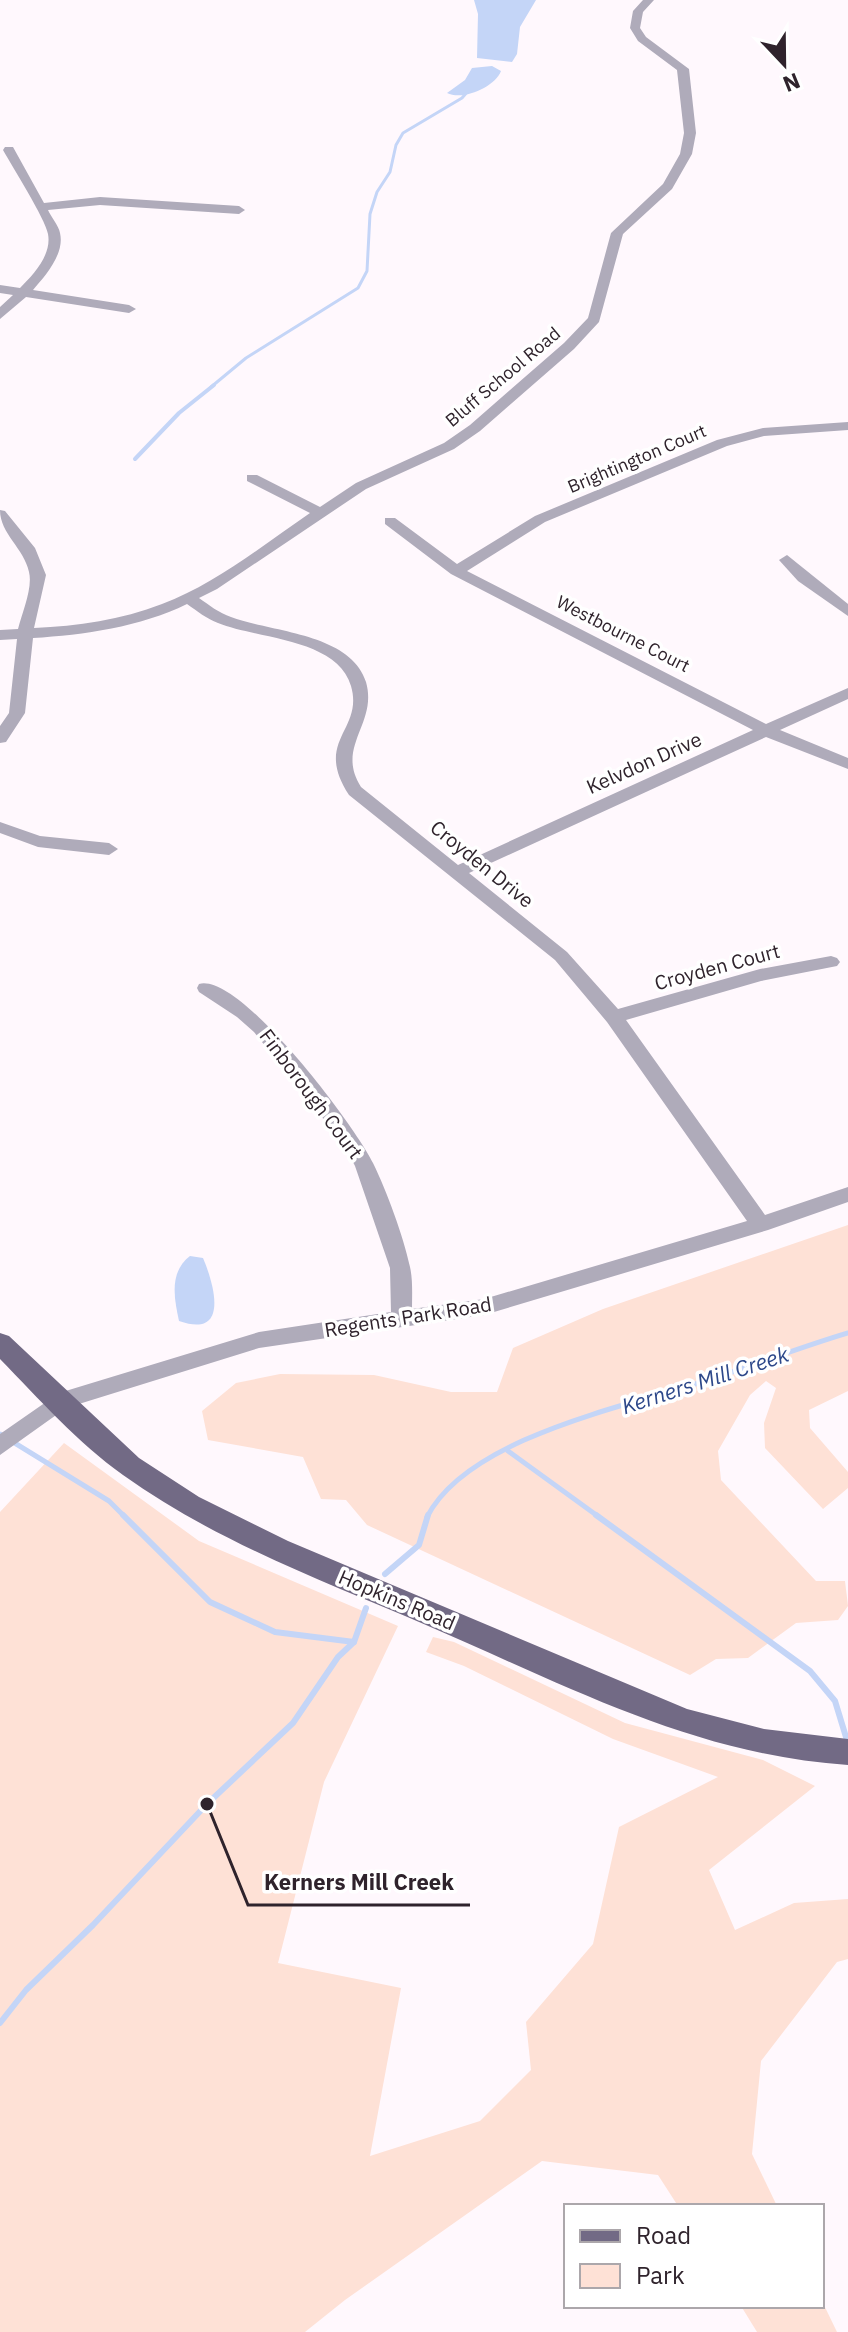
<svg xmlns="http://www.w3.org/2000/svg" width="848" height="2332" viewBox="0 0 848 2332" font-family="'IBM Plex Sans',sans-serif">
  <style>
    .green { fill: #fee1d6 }
    .water { fill: #c4d5f7 }
    .lines { fill: none; stroke-linecap: round; stroke-linejoin: round }
    .stream-far3 { stroke: #c4d5f7; stroke-width: 3 }
    .stream-far2 { stroke: #c4d5f7; stroke-width: 4 }
    .stream-far1 { stroke: #c4d5f7; stroke-width: 5 }
    .stream { stroke: #c4d5f7; stroke-width: 6 }
    .minor { fill: #afabba; fill-rule: evenodd }
    .major { fill: #726a85; fill-rule: evenodd }
    .labels { text-anchor: middle; stroke-width: 7; stroke-linejoin: round; paint-order: stroke }
    .far-street-label { font-size: 18px; fill: #2f232c; stroke: #fff }
    .street-label { font-size: 20px; fill: #2f232c; stroke: #fff }
    .water-label { font-size: 22px; font-style: italic; fill: #2d488a; stroke: #fff }
    .leader { fill: none; stroke: #2f232c; stroke-width: 3 }
    .callout-dot { fill: #2f232c; stroke: #fff; stroke-width: 3 }
    .callout-label { font-size: 22px; text-anchor: middle; font-weight: bold; fill: #2f232c; stroke: #fff; stroke-width: 7; stroke-linejoin: round; paint-order: stroke }
  </style>
  <rect width="100%" height="100%" fill="#fff8fd"/>
  <g class="green">
    <path d="M848,1225v166l-39,19 1,18 38,44v16l-25,21 -58,-61 -1,-25 12,-35 -10,-7 -16,14 -32,56 3,29 95,101h29l3,25 -10,14 -42,3 -48,35 -32,1 -26,16 -323,-150 -21,-25 -25,-1 -18,-42 -95,-17 -6,-29 34,-28 44,-9 94,1 77,17h46l16,-44 90,-39z"/>
    <path d="M64,1443l135,98 199,85 -74,156 -46,181 123,25 -31,168 110,-35 51,-51 -5,-48 67,-78 26,-117 99,-50 -105,-38 -149,-73 -38,-14 7,-15 21,5 171,81 138,37 52,26 -106,84 26,60 59,-27 54,-4v60l-11,3 -76,99 -9,93 25,52h-99l-20,-31 -116,-14 -197,139 -40,32h-305v-820z"/>
    <path d="M822,2301l15,31h-80l-16,-26h81z"/>
  </g>
  <g class="water">
    <path d="M474,0h62l-16,27 -3,27 -5,8 -35,-4 1,-44z"/>
    <path d="M492,66l9,5c-6,16 -38,30 -54,22l18,-13 7,-12z"/>
    <path d="M190,1256l13,2c11,26 27,81 -24,63 -5,-23 -10,-49 11,-65z"/>
  </g>
  <g class="lines">
    <path class="stream-far3" d="M211,387l35,-29 112,-70 9,-17 3,-57 7,-22 13,-20 6,-27 7,-12 59,-35 6,-7"/>
    <path class="stream-far2" d="M135,459l44,-46 35,-28"/>
    <g class="stream-far1">
      <path d="M0,1434l109,67 16,16"/>
      <path d="M508,1451l91,66"/>
      <path d="M427,1517c41,-80 201,-111 281,-137 47,-15 93,-33 140,-47"/>
    </g>
    <g class="stream">
      <path d="M123,1515l87,87 65,30 79,10"/>
      <path d="M596,1515l214,156 25,30 11,36"/>
      <path d="M385,1574l34,-29 9,-30"/>
      <path d="M0,2023l26,-33 67,-65 114,-121 86,-81 45,-66 16,-15 12,-34"/>
    </g>
    <g class="minor">
      <path d="M643,0h11l-11,12 -3,16 6,9 43,32 7,64 -4,21 -20,35 -49,45 -24,88 -25,27 -94,82 -26,18 -88,40 -149,100 -18,9c10,7 20,15 32,19 39,15 120,16 135,65 12,42 -31,64 -5,105l97,78 295,-135 -302,-156 -66,-50v-6h10l62,46 78,-48 182,-76 46,-12 85,-6v8l-84,6 -37,10 -182,76 -78,49 299,153 82,-36v11l-68,31 68,28v11l-82,-32 -297,136 98,79 51,57 142,-40 71,-13 6,2 3,4 -3,4 -76,15 -135,39 139,195 83,-28v15l-80,28 -284,85 -225,33 -193,60 -66,47v-21l59,-41 200,-61 132,-20 -1,-44 -35,-102 -10,-20 -91,-114 -17,-15 -38,-25 -2,-4 2,-4c41,-12 157,143 174,179 14,29 30,72 37,104 3,13 2,29 2,42l72,-10 263,-78 -140,-199 -52,-62 -206,-165c-36,-55 15,-64 2,-109 -14,-48 -94,-47 -133,-63 -11,-4 -21,-12 -31,-19 -47,23 -103,31 -154,34l-8,75 -19,29 -6,1v-17l9,-13 8,-74 -17,1v-10l18,-1c4,-16 15,-41 11,-57 -5,-24 -29,-38 -29,-62l5,1 30,37 11,27 -12,53c44,-2 87,-8 128,-24 54,-20 101,-59 148,-91l-63,-32v-6h10l63,32 36,-24 88,-40 26,-18 94,-82 24,-25 23,-85 52,-49 17,-30 4,-21 -7,-63 -39,-29 -8,-13 3,-17z"/>
      <path d="M5,147h8l31,56 56,-6 139,9 6,4 -6,4 -139,-9 -52,5c3,7 11,16 12,23 5,21 -15,43 -27,57l96,15 7,4 -7,4 -103,-16 -26,22v-12l13,-12 -13,-2v-8l20,3c13,-13 32,-33 28,-54 -3,-16 -35,-66 -45,-84z"/>
      <path d="M787,555l61,49v12l-50,-35 -19,-21z"/>
      <path d="M0,822l40,14 69,7 9,6 -9,6 -71,-8 -38,-14z"/>
    </g>
    <path class="major" d="M0,1333l9,3 130,122 60,39 89,44 399,168 77,20 84,10v26c-154,-10 -282,-80 -422,-140 -103,-44 -211,-84 -303,-150 -45,-32 -84,-76 -123,-116z"/>
  </g>
  <g class="labels">
    <g class="far-street-label">
      <text transform="translate(503 377) rotate(-40)" y="6">Bluff School Road</text>
      <text transform="translate(637 459) rotate(-23)" y="6">Brightington Court</text>
      <text transform="translate(623 634) rotate(27)" y="6">Westbourne Court</text>
    </g>
    <g class="street-label">
      <text transform="translate(644 763) rotate(-24)" y="7">Kelvdon Drive</text>
      <text transform="translate(482 864) rotate(39)" y="7">Croyden Drive</text>
      <text transform="translate(717 967) rotate(-15)" y="7">Croyden Court</text>
      <text transform="translate(311 1094) rotate(53)" y="7">Finborough Court</text>
      <text transform="translate(408 1317) rotate(-9)" y="7">Regents Park Road</text>
      <text transform="translate(397 1600) rotate(23)" y="7">Hopkins Road</text>
    </g>
    <g class="water-label">
      <text transform="translate(705 1380) rotate(-18)" y="8">Kerners Mill Creek</text>
    </g>
  </g>
  <path class="leader" d="M207 1804L248 1905H470"/>
  <circle class="callout-dot" cx="207" cy="1804" r="8"/>
  <g class="callout-label">
    <text x="359" y="1890">Kerners Mill Creek</text>
  </g>
  <rect x="564" y="2204" width="260" height="104" fill="#ffffff" stroke="#aca7ab" stroke-width="2"/>
  <rect x="580" y="2230" width="40" height="12" fill="#726a85" stroke="#aca7ab" stroke-width="2"/>
  <text x="636" y="2244" font-size="24" fill="#2f232c">Road</text>
  <rect x="580" y="2264" width="40" height="24" fill="#fee1d6" stroke="#aca7ab" stroke-width="2"/>
  <text x="636" y="2284" font-size="24" fill="#2f232c">Park</text>
  <g transform="translate(784 64) rotate(158)" stroke="#ffffff" stroke-width="6" paint-order="stroke">
  <path d="M0-6L14 30L0 20L-14 30Z" fill="#2f232c"/>
  <text y="-12" font-size="22" font-weight="bold" text-anchor="middle" fill="#2f232c">N</text>
  </g>
</svg>
